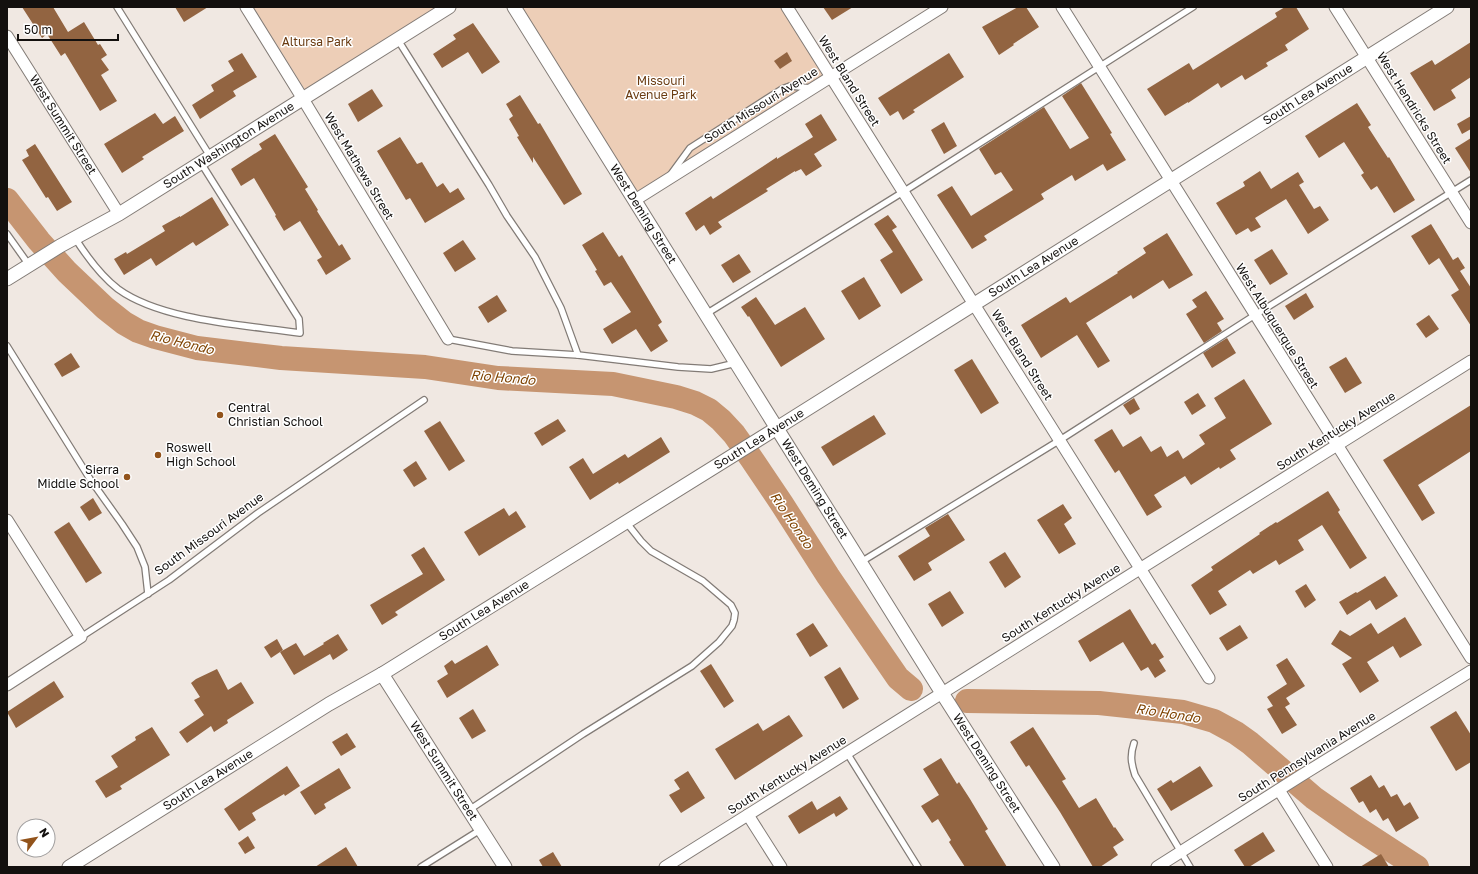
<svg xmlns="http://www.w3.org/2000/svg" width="1478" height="874" viewBox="0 0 1478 874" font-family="'Golos Text',sans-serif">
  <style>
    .green { fill: #edceb7 }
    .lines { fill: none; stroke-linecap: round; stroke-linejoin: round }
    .river { stroke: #c69571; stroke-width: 24 }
    .building { fill: #926441 }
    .service-casing { stroke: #827b76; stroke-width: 8 }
    .minor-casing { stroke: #827b76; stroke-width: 13 }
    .tertiary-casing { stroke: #827b76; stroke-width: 15 }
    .service { stroke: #fff; stroke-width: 5.5 }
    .minor { stroke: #fff; stroke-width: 11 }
    .tertiary { stroke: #fff; stroke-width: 13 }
    .poi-dot { fill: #92531b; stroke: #fff; stroke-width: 1.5 }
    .labels { text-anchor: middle; stroke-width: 3; stroke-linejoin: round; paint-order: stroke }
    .park-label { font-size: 12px; fill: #6a3b11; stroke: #fff }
    .street-label { font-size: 12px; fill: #13100e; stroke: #fff }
    .poi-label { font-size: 12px; fill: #13100e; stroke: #fff; text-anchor: start }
    .water-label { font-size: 13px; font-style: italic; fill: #7f4301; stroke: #fff }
  </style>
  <rect width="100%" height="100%" fill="#f0e8e2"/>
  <g class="green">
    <path d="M253,7h184l-132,83z"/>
    <path d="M514,7h273l44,70 -196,123z"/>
  </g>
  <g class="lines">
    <g class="river">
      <path d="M7,200l32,41 28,31 38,36 19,15 14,8 17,6 42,11 84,10 144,9 73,11 115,6 63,13 19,6 14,7 12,10 13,14 17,24 31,46 46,72 48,70 22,32 13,11"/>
      <path d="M967,701l132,2 84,9 31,9 22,12 14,10 64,55 40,28 63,41"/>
    </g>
  </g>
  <g class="building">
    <path d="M22,7h31l15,25 16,-10 14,23 2,-1 7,11 -6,4 8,11 -8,5 16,26 -17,10 -35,-58 -4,3 -14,-22 -5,4z"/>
    <path d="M175,7h33l-24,15z"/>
    <path d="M823,7h30l-21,13z"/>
    <path d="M1018,7h8l13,20 -26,17 1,1 -15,10 -17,-28z"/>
    <path d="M1285,7h11l13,22 -24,16 3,5 -22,13 2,3 -23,14 -3,-5 -21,13 -3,-5 -30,20v-1l-23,14 -18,-27 42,-26 4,7 84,-53 -2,-4z"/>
    <path d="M473,23l27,39 -18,12 -14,-22 -26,16 -9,-14 23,-15 -3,-4z"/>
    <path d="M1471,42v35l-20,13 5,8 -22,13 -24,-38 22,-13 3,5z"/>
    <path d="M787,52l5,9 -12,8 -6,-8z"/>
    <path d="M242,53l15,24 -24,14 3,5 -36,23 -8,-14 22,-14 -3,-6 23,-14 -6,-10z"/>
    <path d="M949,53l15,24 -51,33 2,2 -12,8 -5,-9 -8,5 -12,-18z"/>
    <path d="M1081,83l31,50 -2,1 16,26 -19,11 -4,-7 -28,17 -3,-6 -31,19 3,5 -60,37 3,4 -15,9 -35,-54 15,-9 19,30 42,-26 -12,-18 -6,3 -16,-26 65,-42 26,42 19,-11 -27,-42z"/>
    <path d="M372,89l11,17 -25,16 -10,-18z"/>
    <path d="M520,95l18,29 2,-1 42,71 -18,11 -31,-48v6l-16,-26 2,-1 -10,-17 4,-3 -7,-12z"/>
    <path d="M1357,103l14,22 -3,2 20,31 1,-1 26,43 -21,13 -17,-27 -6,4 -10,-15 3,-2 -20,-31 -25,16 -14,-22z"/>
    <path d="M155,113l8,11 12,-8 9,15 -42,26 2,2 -22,14 -18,-29z"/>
    <path d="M821,114l16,26 -23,14 8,12 -16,10 -5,-7 -6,3v-1l-29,18 2,2 -50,31 4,5 -12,8 -6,-10 -8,6 -11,-18 26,-17 2,3 49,-32 15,-10v2l36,-22 -8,-13z"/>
    <path d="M1471,116v13l-9,5 -5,-10z"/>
    <path d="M944,122l13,24 -13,8 -13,-24z"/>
    <path d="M275,134l33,53 -3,2 13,21 -1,1 22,35 3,-2 9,15 -25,16 -9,-15 5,-3 -22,-36 -16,10 -9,-15 1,-1 -22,-37 -13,8 -10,-17 31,-20 -3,-5z"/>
    <path d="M400,137l17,27 5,-2 15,25 6,-4 7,10 8,-5 7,11 -40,24 -15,-25 -4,2 -29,-49z"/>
    <path d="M1471,138v35l-16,-25z"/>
    <path d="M35,144l37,58 -15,9 -9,-14 -2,1 -24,-38 7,-4 -3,-6z"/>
    <path d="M1260,171l11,18 27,-17 6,10 -5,3 15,24 6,-3 9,14 -21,14 -22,-35 -31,19 6,9 -10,5 -3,-4 -12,7 -20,-32 29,-17 -2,-4z"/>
    <path d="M212,197l17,28 -33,21 -3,-4 -37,24 -5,-8 -27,17 -10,-16 12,-7 1,2 38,-23 -3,-5 18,-10v1z"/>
    <path d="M888,215l9,12 -5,3 31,50 -22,14 -21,-34 13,-8 -19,-28z"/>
    <path d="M1431,224l22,36 5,-3 7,11 -5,3 11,17v38l-20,-31 8,-5 -20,-32 -10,7 -18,-29z"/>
    <path d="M603,232l16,25 3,-2 40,67 -4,3 10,16 -17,11 -15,-23 -24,15 -9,-15 28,-17 -20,-30 -7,4 -9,-15 2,-1 -15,-25z"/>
    <path d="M1167,233l26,42 -24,14 -6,-9 -30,19 -2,-4 -45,28 24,38 -12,7 -21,-33 -36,23 -20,-33 45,-28 4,6 48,-30 -1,-1 29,-19 -3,-5z"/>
    <path d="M463,240l13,19 -21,13 -12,-19z"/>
    <path d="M1272,249l16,25 -18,11 -16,-25z"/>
    <path d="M739,254l12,18 -18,11 -12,-18z"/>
    <path d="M864,277l17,29 -22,14 -18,-29z"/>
    <path d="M1206,291l18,28 -7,4 5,8 -18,12 -18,-29 11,-7 -5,-7z"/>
    <path d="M1306,293l8,14 -20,13 -9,-14z"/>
    <path d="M497,295l10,16 -19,12 -10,-16z"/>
    <path d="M756,297l19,28 30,-18 20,32 -44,28 -32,-51 -1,1 -7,-10z"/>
    <path d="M1429,315l10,14 -13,9 -10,-14z"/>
    <path d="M1227,338l9,15 -24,15 -9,-15z"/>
    <path d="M71,353l9,14 -18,10 -8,-13z"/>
    <path d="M1346,357l16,26 -17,10 -16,-26z"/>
    <path d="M972,359l27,44 -18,11 -27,-44z"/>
    <path d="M1244,379l28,45 -42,26 6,9 -16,10 -1,-2 -28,18 -6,-9 -31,19 8,12 -15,9 -28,-46 -4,3 -21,-33 18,-11 11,18 18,-11 10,16 10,-6 6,11 11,-7 5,9 22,-15 -6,-9 27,-17 -12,-20z"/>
    <path d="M1198,393l8,13 -14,9 -8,-13z"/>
    <path d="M1134,398l6,11 -10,6 -7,-10z"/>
    <path d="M1471,405v46l-53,34 17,28 -13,8 -39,-61z"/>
    <path d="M874,415l12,19 -53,32 -12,-19z"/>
    <path d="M558,419l8,12 -24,15 -8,-13z"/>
    <path d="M440,421l25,40 -16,10 -25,-40z"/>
    <path d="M661,437l9,15 -51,32 -1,-2 -28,18 -21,-33 14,-9 10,16 32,-20 3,4z"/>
    <path d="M416,461l11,18 -13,8 -11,-17z"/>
    <path d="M1328,491l12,19 -2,2 29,46 -17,11 -28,-44 -24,15 6,10 -25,15 -3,-5 -23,14 -3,-4 -32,21 9,14 -17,10 -19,-30 22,-15 -2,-3 49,-33 -1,-1 17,-11 1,1z"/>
    <path d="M93,498l9,15 -13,8 -9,-14z"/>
    <path d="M1063,504l9,14 -8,6 12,20 -17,10 -22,-34z"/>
    <path d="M504,508l5,8 7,-5 10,16 -47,29 -15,-24z"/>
    <path d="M948,514l17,26 -37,23 4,7 -18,11 -16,-25 32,-20 -5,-8z"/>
    <path d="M69,522l33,51 -16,10 -32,-51z"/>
    <path d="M424,547l21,33 -50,32 3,3 -16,10 -12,-20 53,-31 -12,-19z"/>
    <path d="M1005,552l16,25 -16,11 -16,-26z"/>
    <path d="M1385,576l13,20 -22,14 -6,-10 -23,15 -8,-13 17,-10 1,1z"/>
    <path d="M1306,584l10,16 -11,8 -10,-17z"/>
    <path d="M950,591l14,22 -22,14 -14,-23z"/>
    <path d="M1130,609l22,36 3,-2 9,14 -5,3 7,11 -11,7 -7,-11 -7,4 -18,-29 -33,20 -12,-21z"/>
    <path d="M1405,617l17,28 -22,13 -7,-12 -26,16 12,19 -19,12 -18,-29 10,-6 -21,-14 9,-14 10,6 21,-13 7,11z"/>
    <path d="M813,623l15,23 -18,11 -14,-23z"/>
    <path d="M1240,625l8,13 -21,13 -8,-13z"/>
    <path d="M338,634l10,16 -15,10 -3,-6 -36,21 -14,-23 16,-9 8,13 20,-12 -1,-1z"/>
    <path d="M277,639l6,11 -12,8 -7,-11z"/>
    <path d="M487,645l12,20 -52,33 -10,-17 11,-7 -4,-8 8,-6 3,4z"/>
    <path d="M1287,658l18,28 -19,12 4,6 -5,3 12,18 -15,9 -15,-25 6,-3 -6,-9 20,-13 -11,-19z"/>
    <path d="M711,664l23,37 -10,7 -24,-37z"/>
    <path d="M840,667l19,32 -16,10 -19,-32z"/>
    <path d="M217,669l11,21 13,-8 13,21 -27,17 1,3 -14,9 -3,-6 -24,17 -8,-11 25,-17 -10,-15 6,-3 -9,-14 5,-4z"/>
    <path d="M54,681l10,16 -48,31 -9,-16z"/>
    <path d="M473,709l13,22 -14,8 -13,-21z"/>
    <path d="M1456,711l15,24v27l-15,9 -26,-44z"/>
    <path d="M789,715l14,21 -68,44 -20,-31 43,-26 5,8z"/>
    <path d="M152,727l18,28 -50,31 2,3 -16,9 -11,-17 23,-14 -7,-11 25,-16 -1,-3z"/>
    <path d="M1033,727l33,52 -4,2 17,27 17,-10 18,30 1,-1 9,13 -11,7 5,8 -18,12h-7l-33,-55 -31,-47 -3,2 -16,-25z"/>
    <path d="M347,733l9,14 -15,9 -9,-14z"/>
    <path d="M941,758l16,26 2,-2 11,17 18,30 -3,2 22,36h-42l-16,-25 2,-2 -13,-21 -6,4 -11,-17 18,-11 -16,-26z"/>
    <path d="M287,766l13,20 -15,10 -1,-2 -32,19 4,7 -17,11 -15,-22z"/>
    <path d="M1200,766l13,20 -42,25 -14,-22 14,-9 2,3z"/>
    <path d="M339,768l12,20 -27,16 2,4 -11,7 -15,-23z"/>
    <path d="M688,771l17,27 -24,15 -12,-18 11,-6 -6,-9z"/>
    <path d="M1371,775l8,13 5,-3 7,12 6,-3 7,12 6,-4 9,16 -23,14 -8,-14 -5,3 -7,-12 -6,4 -7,-12 -4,2 -9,-15z"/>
    <path d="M840,796l8,13 -12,8 -2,-4 -35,21 -11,-18 24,-15 5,9z"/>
    <path d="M1263,832l12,19 -26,16h-4l-11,-17z"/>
    <path d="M248,836l7,12 -10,6 -7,-11z"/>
    <path d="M346,847l12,20h-43z"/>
    <path d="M553,852l9,15h-19l-4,-7z"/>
    <path d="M1381,854l8,13h-29z"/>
  </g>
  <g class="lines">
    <defs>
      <g id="service">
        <path d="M117,7l93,149"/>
        <path d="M398,40l91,145 18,31 28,41 26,51 17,47"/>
        <path d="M671,174l19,-26 92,-59 8,-3 21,2"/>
        <path d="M7,234l22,31"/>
        <path d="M75,238c12,19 25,37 43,51 44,32 128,36 182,44l-1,-14 -98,-156"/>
        <path d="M706,314l197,-122 290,-185"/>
        <path d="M448,339l64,12 66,4 100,12 33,2 25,-6"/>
        <path d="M7,346l83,133 32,45 15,23 8,20 3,27"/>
        <path d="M861,562l199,-122 195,-125 216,-135"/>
        <path d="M81,637l88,-57 89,-67 166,-113"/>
        <path d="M1134,743c-4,12 -3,20 1,32l55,92"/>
        <path d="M847,753l71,114"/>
        <path d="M469,810l114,-76 109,-68 27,-24 13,-16 2,-6 1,-7 -4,-8 -28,-24 -52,-30 -10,-10 -15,-19"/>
        <path d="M421,867l59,-37"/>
      </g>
      <g id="minor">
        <path d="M246,7l57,92 145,240"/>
        <path d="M787,7l422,671"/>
        <path d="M1062,7l409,651"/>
        <path d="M1335,7l136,216"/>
        <path id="s1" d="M7,36l112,178"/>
        <path d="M635,200l307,-193"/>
        <path d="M7,520l74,117 -74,48"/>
        <path d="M1279,790l48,77"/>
        <path d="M748,815l33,52"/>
        <path d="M665,867l806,-506"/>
        <path d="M1157,867l145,-92 169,-104"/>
      </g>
      <g id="tertiary">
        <path id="s2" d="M514,7l428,686 111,174"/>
        <path id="s3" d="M7,279l53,-33 59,-32 330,-207"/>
        <path id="s4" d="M382,674l123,193"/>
        <path id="s5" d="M69,867l260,-163 53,-30 395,-246 670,-421"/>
      </g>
    </defs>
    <use href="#service" class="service-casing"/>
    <use href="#minor" class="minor-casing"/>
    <use href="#tertiary" class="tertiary-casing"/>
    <use href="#service" class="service"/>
    <use href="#minor" class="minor"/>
    <use href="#tertiary" class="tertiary"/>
  </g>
  <g class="poi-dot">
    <circle cx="220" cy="415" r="4"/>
    <circle cx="158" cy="455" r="4"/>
    <circle cx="127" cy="477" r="4"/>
  </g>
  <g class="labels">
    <g class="park-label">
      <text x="317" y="46">Altursa Park</text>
      <text x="661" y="85">Missouri<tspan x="661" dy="14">Avenue Park</tspan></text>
    </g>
    <g class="street-label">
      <text transform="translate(849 81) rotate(58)" y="4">West Bland Street</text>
      <text dy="4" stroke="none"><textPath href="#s5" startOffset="1460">South Lea Avenue</textPath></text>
      <text transform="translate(761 105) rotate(-32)" y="4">South Missouri Avenue</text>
      <text transform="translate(1414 108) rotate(58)" y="4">West Hendricks Street</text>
      <text dy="4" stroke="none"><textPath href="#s1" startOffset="105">West Summit Street</textPath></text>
      <text dy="4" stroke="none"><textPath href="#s3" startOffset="259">South Washington Avenue</textPath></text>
      <text transform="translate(359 166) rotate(59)" y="4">West Mathews Street</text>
      <text dy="4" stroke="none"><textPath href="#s2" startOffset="244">West Deming Street</textPath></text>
      <text dy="4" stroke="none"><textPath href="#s5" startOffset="1136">South Lea Avenue</textPath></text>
      <text transform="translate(1277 326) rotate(58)" y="4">West Albuquerque Street</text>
      <text transform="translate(1022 355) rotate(58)" y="4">West Bland Street</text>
      <text transform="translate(1336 431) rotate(-32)" y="4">South Kentucky Avenue</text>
      <text dy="4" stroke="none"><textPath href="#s5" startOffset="812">South Lea Avenue</textPath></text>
      <text dy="4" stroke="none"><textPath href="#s2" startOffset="568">West Deming Street</textPath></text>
      <text transform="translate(209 534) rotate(-36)" y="4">South Missouri Avenue</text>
      <text transform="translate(1061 603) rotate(-32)" y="4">South Kentucky Avenue</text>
      <text dy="4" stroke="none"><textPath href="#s5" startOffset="488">South Lea Avenue</textPath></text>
      <text transform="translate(1307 757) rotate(-32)" y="4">South Pennsylvania Avenue</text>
      <text dy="4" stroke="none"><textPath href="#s2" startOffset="892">West Deming Street</textPath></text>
      <text dy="4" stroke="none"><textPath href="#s4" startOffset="115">West Summit Street</textPath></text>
      <text transform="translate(787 775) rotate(-32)" y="4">South Kentucky Avenue</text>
      <text dy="4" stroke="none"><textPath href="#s5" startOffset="164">South Lea Avenue</textPath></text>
    </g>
    <g class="poi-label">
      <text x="228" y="412">Central<tspan x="228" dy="14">Christian School</tspan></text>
      <text x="166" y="452">Roswell<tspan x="166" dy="14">High School</tspan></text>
      <text x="119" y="474" text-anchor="end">Sierra<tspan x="119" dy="14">Middle School</tspan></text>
    </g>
    <g class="water-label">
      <text transform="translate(182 342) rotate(14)" y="5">Rio Hondo</text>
      <text transform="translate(503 377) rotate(5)" y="5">Rio Hondo</text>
      <text transform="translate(792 520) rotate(56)" y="5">Rio Hondo</text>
      <text transform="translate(1168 713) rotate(9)" y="5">Rio Hondo</text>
    </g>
  </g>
  <rect width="1478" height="874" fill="none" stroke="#13100e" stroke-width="16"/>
  <g transform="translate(36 838) rotate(58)"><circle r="19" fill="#ffffff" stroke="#a19f9f"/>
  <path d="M0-3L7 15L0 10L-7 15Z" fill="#92531b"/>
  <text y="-6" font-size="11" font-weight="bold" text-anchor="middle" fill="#13100e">N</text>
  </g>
  <path d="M18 34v6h100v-6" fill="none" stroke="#13100e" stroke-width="2"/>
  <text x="24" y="34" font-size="12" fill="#13100e" stroke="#ffffff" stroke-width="3" paint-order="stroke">50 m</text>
</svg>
